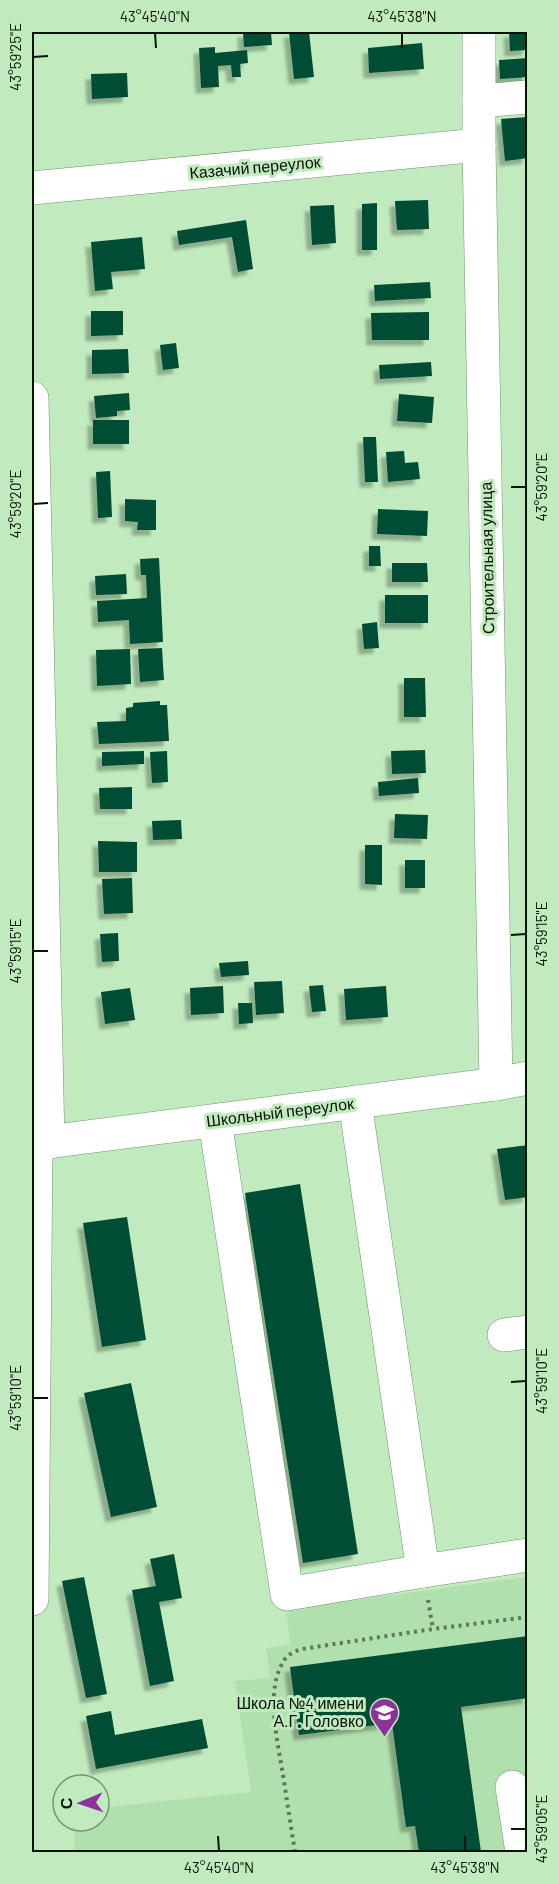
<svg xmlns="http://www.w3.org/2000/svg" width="559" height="1884" viewBox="0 0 559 1884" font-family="Barlow,sans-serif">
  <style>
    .built { fill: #b0e0ad }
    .building { fill: #054d34; filter: url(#shadow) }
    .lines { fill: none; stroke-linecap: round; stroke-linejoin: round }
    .minor-casing { stroke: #6f966d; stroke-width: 34 }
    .path { stroke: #5c775a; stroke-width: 4; stroke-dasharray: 3 4.5; stroke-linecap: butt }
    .minor { stroke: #fff; stroke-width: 33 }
    .ticks { fill: none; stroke: #061405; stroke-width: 2 }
    .labels { text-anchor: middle; stroke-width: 6; stroke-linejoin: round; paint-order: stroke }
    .street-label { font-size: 16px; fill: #061405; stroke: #c1ebbe }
    .poi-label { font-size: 16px; fill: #061405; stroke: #c1ebbe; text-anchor: end }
    .neatline { fill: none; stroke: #061405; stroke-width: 2 }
    .ticks-label { font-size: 15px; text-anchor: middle; fill: #061405 }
  </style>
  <defs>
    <filter id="shadow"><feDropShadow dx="-5.5" dy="5.5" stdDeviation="1.5" flood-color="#0004"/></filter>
  </defs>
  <rect width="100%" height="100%" fill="#c1ebbe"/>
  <path class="built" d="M527,1577v275h-452l-1,-31h25v-13l152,-16 -16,-111 35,-3 -4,-30 24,-3 -4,-36z"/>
  <g class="building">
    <path d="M243,32h28l1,13 -28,2z"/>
    <path d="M289,32h20l5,45 -20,2z"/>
    <path d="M509,32h19v18l-18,1z"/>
    <path d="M422,43l2,26 -55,4 -1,-25z"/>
    <path d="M215,47v6l32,-3 1,13 -8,1 1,13h-9l-1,-12 -13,1 1,21 -18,1 -2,-40z"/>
    <path d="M528,58v19l-28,2 -1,-19z"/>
    <path d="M127,73l1,24 -36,2 -1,-25z"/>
    <path d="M528,117v41l-23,3 -4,-42z"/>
    <path d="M428,200l1,29 -32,1 -2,-29z"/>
    <path d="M377,203v47h-15v-46z"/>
    <path d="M334,205l2,38 -24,2 -2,-39z"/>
    <path d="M246,220l7,49 -15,3 -6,-35 -53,8 -2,-14z"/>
    <path d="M142,237l3,32 -34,3 2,17 -18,2 -4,-49z"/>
    <path d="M430,282l1,16 -56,3 -1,-16z"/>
    <path d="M91,311h32v24l-32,1z"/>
    <path d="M429,312v28h-57l-1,-27z"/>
    <path d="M176,343l3,25 -16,2 -3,-25z"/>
    <path d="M128,349l1,24 -37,1v-24z"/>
    <path d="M431,362l1,14 -52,3 -1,-14z"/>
    <path d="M129,393l1,17 -13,1v5l-21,2 -2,-22z"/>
    <path d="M399,394l35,3 -2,26 -35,-2z"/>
    <rect x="93" y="420" width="36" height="24"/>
    <path d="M363,437h13l2,45h-13z"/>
    <path d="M404,451l1,12 13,-1 2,17 -32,3 -2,-30z"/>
    <path d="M110,471l2,46 -14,1 -2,-46z"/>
    <path d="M125,499l31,1v30h-19l1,-8 -13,-1z"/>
    <path d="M378,509l50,2 -1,25 -50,-2z"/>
    <path d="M369,546h11l1,20h-12z"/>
    <path d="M159,558l4,84 -33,2 -1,-24 -31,2 -1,-21 50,-3 -1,-23h-5l-1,-16z"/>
    <path d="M392,563h35l1,19h-36z"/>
    <path d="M126,574l1,20 -31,1 -1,-19z"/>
    <rect x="385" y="595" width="43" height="28"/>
    <path d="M377,622l2,26 -15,1 -2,-25z"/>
    <path d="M162,648l2,32 -24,2 -2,-33z"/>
    <path d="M130,649l1,35 -34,2 -1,-36z"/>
    <path d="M404,678h21l1,39h-22z"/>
    <path d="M160,701v4h7l2,36 -70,3 -2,-22 29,-1v-13l7,-1v-4z"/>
    <path d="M425,750l1,23 -34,1 -1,-23z"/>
    <path d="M144,751v13l-42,2v-14z"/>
    <path d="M167,751l1,31 -16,1 -2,-31z"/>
    <path d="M418,778l1,15 -40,3 -1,-14z"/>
    <path d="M132,787v22h-32l-1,-21z"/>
    <path d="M395,814l33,1 -1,24 -33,-1z"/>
    <path d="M181,820l1,19 -29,1 -1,-19z"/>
    <path d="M98,841l39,1v30h-38z"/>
    <path d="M365,845h17v40l-17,-1z"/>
    <rect x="405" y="860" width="20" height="28"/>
    <path d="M132,878l1,35 -29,1 -2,-35z"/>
    <path d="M118,933l1,28 -17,1 -2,-28z"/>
    <path d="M248,961l1,14 -28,2 -2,-14z"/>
    <path d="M282,981l2,32 -28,2 -2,-33z"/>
    <path d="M323,985l3,26 -14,1 -3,-26z"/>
    <path d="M223,986l1,27 -33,2 -1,-27z"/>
    <path d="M386,986l2,31 -42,3 -2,-31z"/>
    <path d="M130,988l5,32 -30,4 -4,-32z"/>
    <path d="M238,1003h14l1,20 -14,1z"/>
    <path d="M528,1145v52l-23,3 -8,-51z"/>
    <path d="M300,1184l58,370 -55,9 -58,-370z"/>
    <path d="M127,1217l19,123 -44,7 -19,-124z"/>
    <path d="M131,1383l26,124 -46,10 -27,-124z"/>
    <path d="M174,1554l8,44 -23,4 15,79 -24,5 -18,-96 24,-4 -6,-27z"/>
    <path d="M84,1577l23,117 -21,4 -24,-117z"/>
    <path d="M528,1636v62l-67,9 20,145h-62l-4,-26 -9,1 -14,-104 -93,12 -9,-68z"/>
    <path d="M111,1711l4,24 87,-16 6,29 -112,21 -10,-53z"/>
  </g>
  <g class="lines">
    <defs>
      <g id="minor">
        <path d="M479,32v113l17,939"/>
        <path d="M479,101l49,-4"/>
        <path d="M32,188l447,-43"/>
        <path d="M32,398l16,745"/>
        <path d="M355,1102l68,469 105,-16"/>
        <path d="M215,1121l72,473 136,-23"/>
        <path d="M32,1144l464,-60 32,-6"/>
        <path d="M504,1335l24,-3"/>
        <path d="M32,1599l4,-455"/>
        <path d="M512,1787l10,65"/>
      </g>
    </defs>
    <use href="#minor" class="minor-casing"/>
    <g class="path">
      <path d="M428,1600l5,29"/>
      <path d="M295,1852c-4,-25 -8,-51 -12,-77 -5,-32 -17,-79 -2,-109 4,-10 11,-14 21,-17l131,-20 95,-12"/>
    </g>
    <use href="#minor" class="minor"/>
  </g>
  <path class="ticks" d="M155,33l1,15M402,33v15M33,57l15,-1M511,487h15M33,504l15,-1M511,935l15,-1M33,951h15M511,1382l15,-1M33,1398h15M511,1829h15M218,1836l1,15M465,1836v15"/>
  <defs>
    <symbol id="school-pin" viewBox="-11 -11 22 30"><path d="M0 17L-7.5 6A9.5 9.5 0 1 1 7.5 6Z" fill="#8e319a" stroke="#c1ebbe"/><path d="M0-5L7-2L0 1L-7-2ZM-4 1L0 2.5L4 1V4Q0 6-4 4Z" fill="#fff"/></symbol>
  </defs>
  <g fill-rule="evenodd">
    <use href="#school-pin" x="368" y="1696" width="33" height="45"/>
  </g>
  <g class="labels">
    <g class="street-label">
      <text transform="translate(255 167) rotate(-5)" y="6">Казачий переулок</text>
      <text transform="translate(487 558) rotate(-91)" y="6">Строительная улица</text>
      <text transform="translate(280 1112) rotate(-7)" y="6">Школьный переулок</text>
    </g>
    <g class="poi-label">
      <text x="364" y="1709">Школа №4 имени<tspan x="364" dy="18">А.Г. Головко</tspan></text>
    </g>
  </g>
  <rect width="559" height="1884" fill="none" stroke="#c1ebbe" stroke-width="66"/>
  <g transform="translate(81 1803) rotate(268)"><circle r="28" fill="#c1ebbe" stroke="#769574" stroke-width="1.5"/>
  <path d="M0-4.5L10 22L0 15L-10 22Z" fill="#8e319a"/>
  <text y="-9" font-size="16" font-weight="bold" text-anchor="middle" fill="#061405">С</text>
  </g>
  <rect x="33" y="33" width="493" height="1818" class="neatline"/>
  <g class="ticks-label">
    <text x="155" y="22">43°45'40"N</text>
    <text x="402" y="22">43°45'38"N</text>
    <text transform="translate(16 57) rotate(-90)" y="5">43°59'25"E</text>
    <text transform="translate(542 487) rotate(-90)" y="5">43°59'20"E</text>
    <text transform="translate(16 504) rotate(-90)" y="5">43°59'20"E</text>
    <text transform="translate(542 934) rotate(-90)" y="5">43°59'15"E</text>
    <text transform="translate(16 951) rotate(-90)" y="5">43°59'15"E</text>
    <text transform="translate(542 1381) rotate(-90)" y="5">43°59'10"E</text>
    <text transform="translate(16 1398) rotate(-90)" y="5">43°59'10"E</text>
    <text transform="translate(542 1829) rotate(-90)" y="5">43°59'05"E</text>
    <text x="219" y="1873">43°45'40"N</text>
    <text x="465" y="1873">43°45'38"N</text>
  </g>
</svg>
